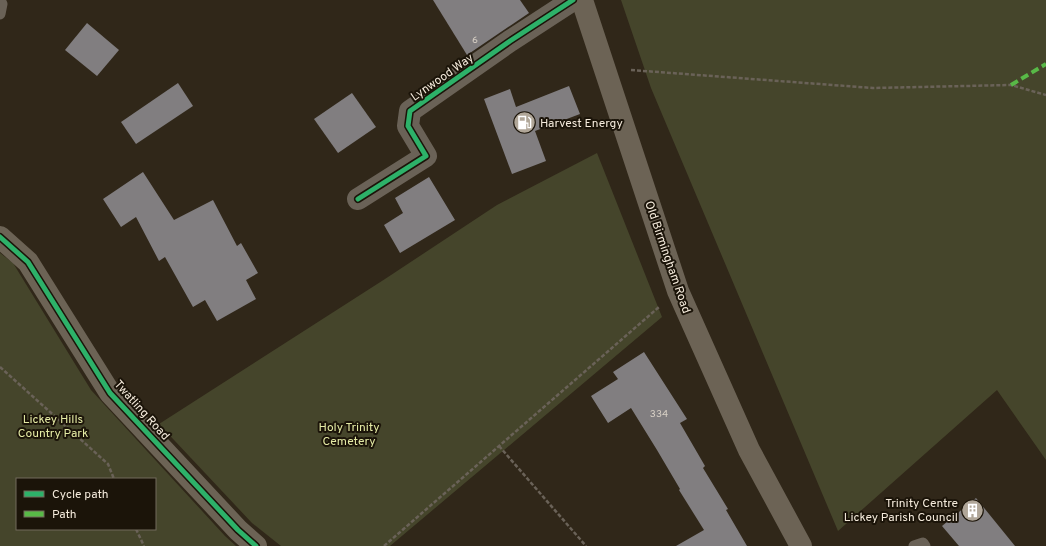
<svg xmlns="http://www.w3.org/2000/svg" width="1046" height="546" viewBox="0 0 1046 546" font-family="Overpass,sans-serif">
  <style>
    .green { fill: #45452b; fill-rule: evenodd }
    .building { fill: #817e80 }
    .lines { fill: none; stroke-linecap: round; stroke-linejoin: round }
    .path { stroke: #6a6258; stroke-width: 2.5; stroke-dasharray: 4 2; stroke-linecap: butt }
    .lane { stroke: #6a6257; stroke-width: 11 }
    .street { stroke: #6a6257; stroke-width: 22 }
    .secondary { stroke: #6c6355; stroke-width: 22 }
    .quiet { stroke: #58b947; stroke-width: 4; stroke-dasharray: 8 4; stroke-linecap: butt }
    .cycleway-casing { stroke: #1b1409; stroke-width: 8 }
    .cycleway { stroke: #2db169; stroke-width: 5 }
    .labels { text-anchor: middle; stroke-width: 4; stroke-linejoin: round; paint-order: stroke }
    .number-label { font-size: 10px; fill: #d8d0c5 }
    .street-label { font-size: 12px; fill: #f5ebdc; stroke: #1b1409 }
    .poi-label { font-size: 12px; fill: #f5ebdc; stroke: #1b1409; text-anchor: start }
    .park-label { font-size: 12px; fill: #e5eba5; stroke: #1b1409 }
  </style>
  <rect width="100%" height="100%" fill="#302719"/>
  <g class="green">
    <path d="M621,0h425v460l-49,-70 -159,141 -187,-443z"/>
    <path d="M597,153l65,164 -272,229h-109l-29,-23 -93,-99 226,-145 112,-74z"/>
    <path d="M0,253l13,10 78,127 134,146 11,10h-236zM17,479h138v50h-138z"/>
  </g>
  <g class="building">
    <path d="M433,0h87l9,13 -62,42z"/>
    <path d="M87,23l32,27 -22,26 -32,-26z"/>
    <path d="M178,83l15,23 -57,38 -15,-22z"/>
    <path d="M569,86l11,28 -45,17 11,30 -34,13 -28,-75 26,-10 6,18z"/>
    <path d="M352,93l24,34 -38,26 -24,-34z"/>
    <path d="M143,172l31,48 39,-20 24,46 4,-3 17,30 -12,7 10,19 -39,22 -12,-21 -12,7 -28,-50 -6,4 -23,-44 -15,10 -18,-28z"/>
    <path d="M429,177l26,43 -55,33 -16,-28 19,-12 -8,-15z"/>
    <path d="M644,352l43,67 -7,4 25,43 -2,2 25,41 -2,1 21,36h-71l28,-16 -25,-40 1,-1 -23,-39 -26,-42 -23,15 -17,-27 27,-17 -5,-7z"/>
    <path d="M976,498l39,48h-56l-17,-20z"/>
  </g>
  <g class="lines">
    <g class="path">
      <path d="M631,70l242,18 138,-3 35,10"/>
      <path d="M0,367l108,97 6,15"/>
      <path d="M499,446l87,100"/>
      <path d="M136,529l8,17"/>
      <path d="M384,546l275,-239"/>
    </g>
    <g class="lane">
      <path d="M0,14l2,-10 -2,-4"/>
      <path d="M914,546l9,-3 2,3"/>
    </g>
    <path class="street" d="M358,199l68,-43 -18,-30 2,-15 100,-70 63,-41"/>
    <g class="secondary">
      <path d="M582,0l96,291 71,159 52,96"/>
      <path d="M0,237l28,25 82,131 128,137 18,16"/>
    </g>
    <path class="quiet" d="M1011,85l35,-21"/>
    <defs>
      <g id="cycleway">
        <path d="M358,199l68,-43 -18,-30 2,-15 100,-70 63,-41"/>
        <path d="M0,237l28,25 82,131 128,137 18,16"/>
      </g>
    </defs>
    <use href="#cycleway" class="cycleway-casing"/>
    <use href="#cycleway" class="cycleway"/>
  </g>
  <defs>
    <symbol id="fuel-disc" viewBox="-11 -11 22 22"><circle r="9.5" fill="#b0a698" stroke="#1b1409"/><path d="M-5.5-6h7V0h2V4h1.3V-2.5L3-4.5l.8-.8L6-3V5H2.5V1h-1V6h-7ZM-4.2-4.7v3.2H.2V-4.7Z" fill="#fff"/></symbol>
    <symbol id="building-disc" viewBox="-11 -11 22 22"><circle r="9.5" fill="#b0a698" stroke="#1b1409"/><path d="M-4-6H4V6H1V3H-1V6H-4ZM-2.5-4.3h1.7v1.8h-1.7ZM.8-4.3h1.7v1.8H.8ZM-2.5-1h1.7V.8h-1.7ZM.8-1h1.7V.8H.8Z" fill="#fff"/></symbol>
  </defs>
  <g fill-rule="evenodd">
    <use href="#fuel-disc" x="512" y="110" width="25" height="25"/>
    <use href="#building-disc" x="960" y="498" width="25" height="25"/>
  </g>
  <g class="labels">
    <g class="number-label">
      <text x="475" y="43">6</text>
      <text x="659" y="417">334</text>
    </g>
    <g class="street-label">
      <text transform="translate(442 77) rotate(-35)" y="4">Lynwood Way</text>
      <text transform="translate(668 257) rotate(71)" y="4">Old Birmingham Road</text>
      <text transform="translate(142 410) rotate(48)" y="4">Twatling Road</text>
    </g>
    <g class="poi-label">
      <text x="540" y="127">Harvest Energy</text>
      <text x="958" y="507" text-anchor="end">Trinity Centre<tspan x="958" dy="14">Lickey Parish Council</tspan></text>
    </g>
    <g class="park-label">
      <text x="53" y="423">Lickey Hills<tspan x="53" dy="14">Country Park</tspan></text>
      <text x="349" y="431">Holy Trinity<tspan x="349" dy="14">Cemetery</tspan></text>
    </g>
  </g>
  <rect x="16" y="478" width="140" height="52" fill="#1b1409" stroke="#726a5d"/>
  <rect x="24" y="491" width="20" height="6" fill="#2db169" stroke="#726a5d"/>
  <text x="52" y="498" font-size="12" fill="#f5ebdc">Cycle path</text>
  <rect x="24" y="511" width="20" height="6" fill="#58b947" stroke="#726a5d"/>
  <text x="52" y="518" font-size="12" fill="#f5ebdc">Path</text>
</svg>
